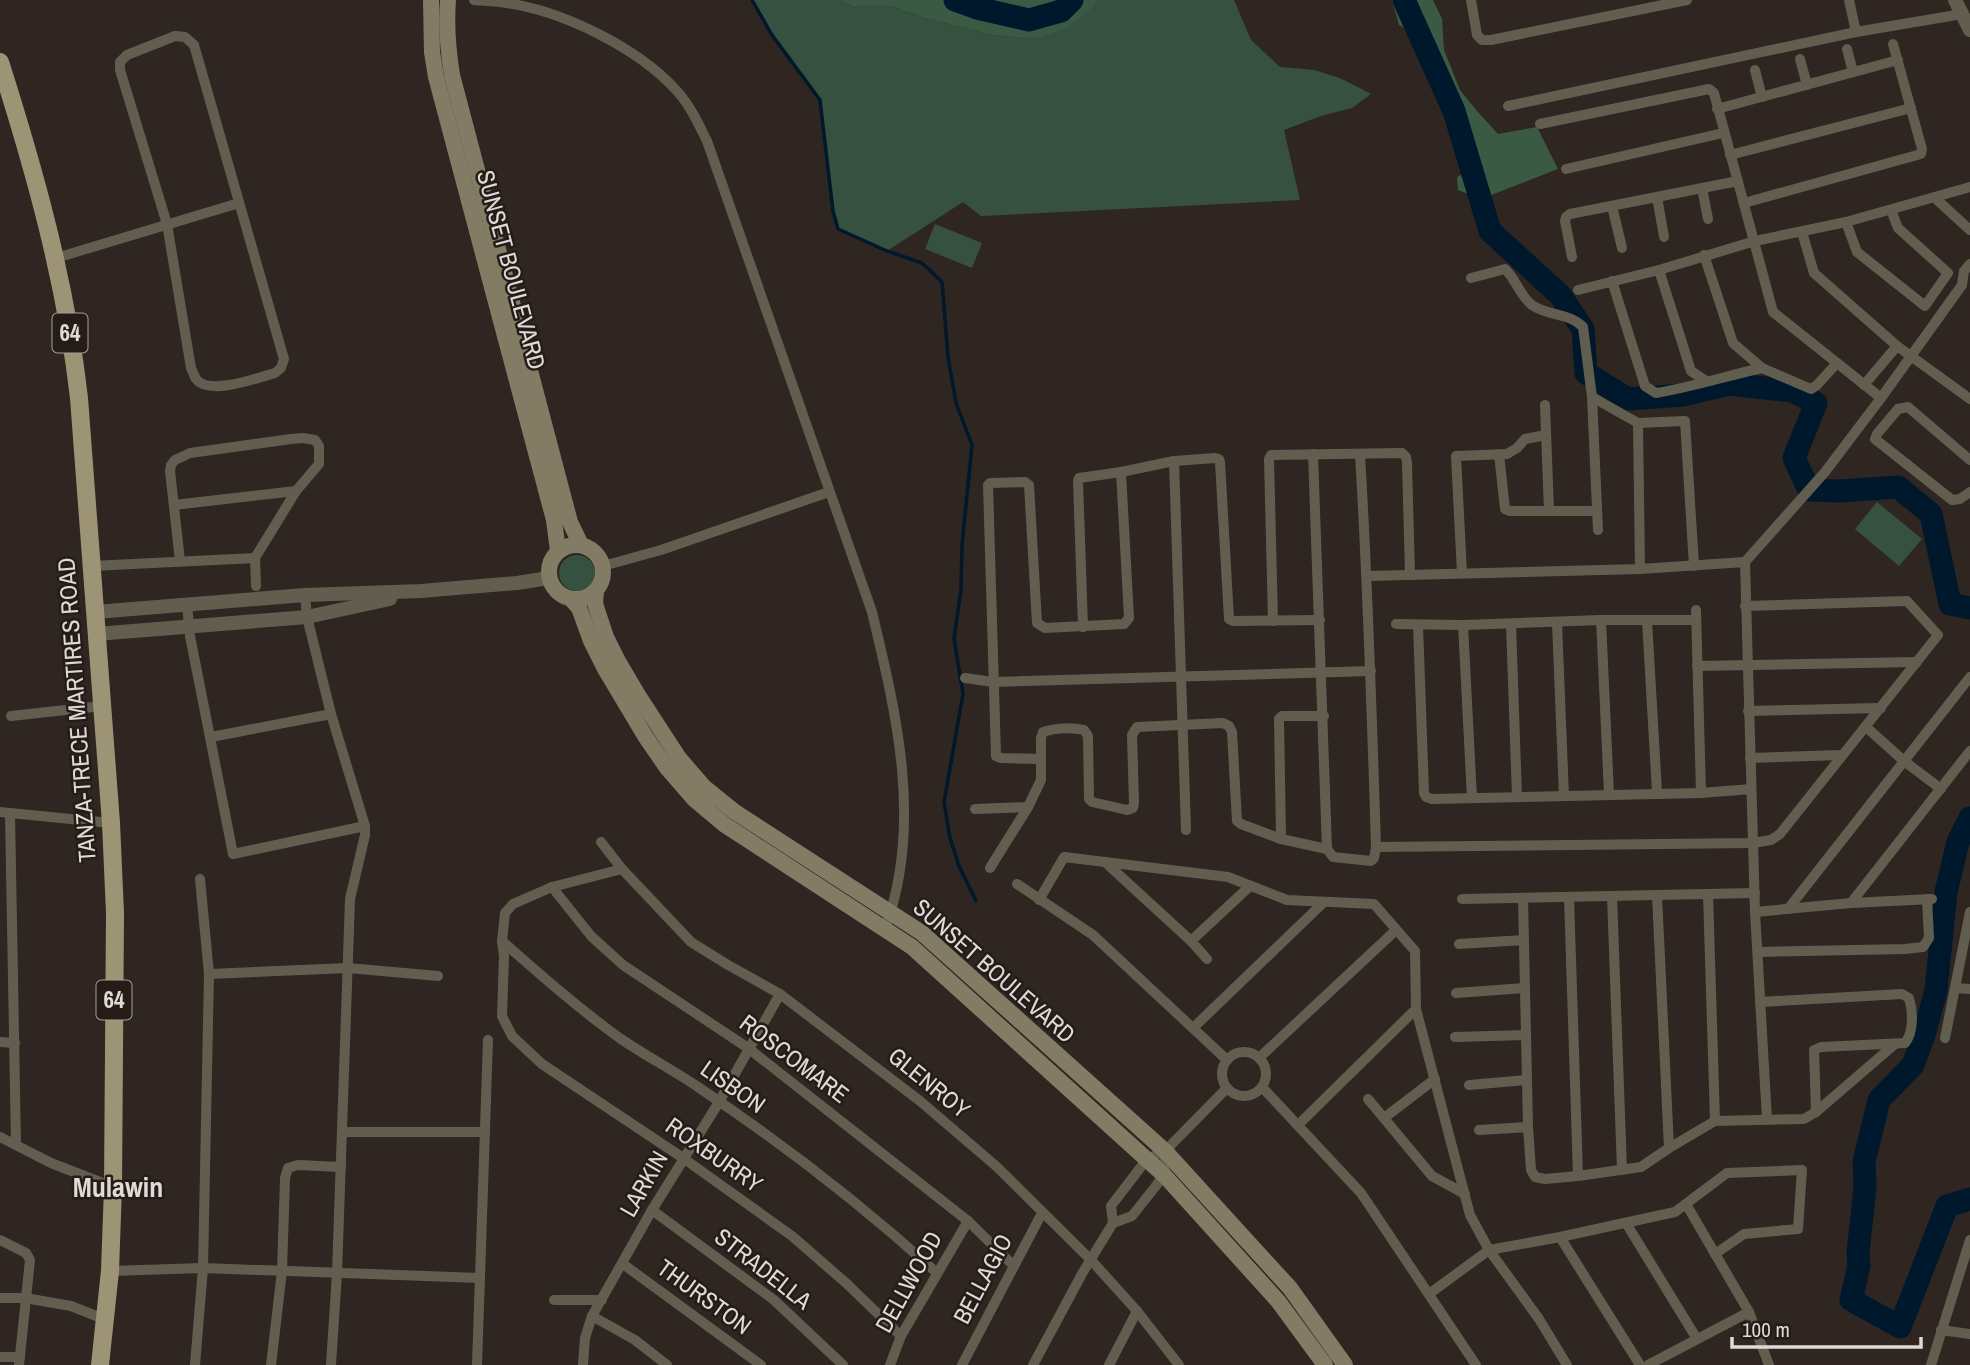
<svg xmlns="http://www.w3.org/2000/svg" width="1970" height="1365" viewBox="0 0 1970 1365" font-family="'Archivo Narrow',sans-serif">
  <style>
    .green { fill: #36513f }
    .forest { fill: #3a5a44 }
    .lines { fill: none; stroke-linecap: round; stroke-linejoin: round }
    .stream { stroke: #00182c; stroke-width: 3.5 }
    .river { stroke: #00182c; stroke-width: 23 }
    .minor { stroke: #625e4f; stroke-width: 10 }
    .tertiary { stroke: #625e4f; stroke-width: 14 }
    .secondary { stroke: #837c64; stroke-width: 16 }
    .primary { stroke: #9d9475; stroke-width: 18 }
    .labels { text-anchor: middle; stroke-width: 5; stroke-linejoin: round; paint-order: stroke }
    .shield { fill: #251b17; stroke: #a8a09d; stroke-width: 2 }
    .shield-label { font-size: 23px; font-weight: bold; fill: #e0d9d7 }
    .street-label { font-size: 24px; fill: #e0d9d7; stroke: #251b17 }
    .quarter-label { font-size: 28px; font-weight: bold; fill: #e0d9d7; stroke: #251b17 }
  </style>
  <rect width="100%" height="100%" fill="#2f2521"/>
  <g class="green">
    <path d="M752,0h87l13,6h38l35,12 67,17 42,4 60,-33 4,-6h136l17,40 29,27 35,3 27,9 29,15 -19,14 -31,8 -37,14 16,70 -319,16 -18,-14 -76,49 -49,-22 -5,-18 -13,-111 -48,-65z"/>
    <path d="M935,224l47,19 -10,25 -47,-19z"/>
    <path d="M1877,502l45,37 -23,27 -44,-37z"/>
    <circle cx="577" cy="573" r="18"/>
  </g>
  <g class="forest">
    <path d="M839,0h259l-4,6 -27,22 -33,11 -42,-4 -67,-17 -35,-12h-38z"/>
    <path d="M1392,0h41l9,19 2,31 16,40 17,21 21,23 39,-7 21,42 -77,30 -23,-9 -1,-13 14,-8 -17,-58 -33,-74 -22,-12z"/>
  </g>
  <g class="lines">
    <path class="stream" d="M752,0l20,35 48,65 13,111 5,18 49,22 35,12 20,19 6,75 8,46 16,42 -10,100 -1,44 -7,50 9,55 -19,108 6,36 9,28 17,35"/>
    <g class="river">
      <path d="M955,0l22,8 52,12 32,-9 11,-11"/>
      <path d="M1404,0l50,111 36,120 70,64 23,34 3,44 42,26 55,-4 46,-11 63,7 24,12 -22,55 15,32 31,1 58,-4 33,27 19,90 20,4"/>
      <path d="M1970,818l-12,24 -12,50 -10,98 -12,45 -11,30 -34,35 -15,62 1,24 -7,68 1,12 -8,34 49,27 47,-121 23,-7"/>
    </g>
    <g class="minor">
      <path d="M474,0c10,1 21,1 32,3 57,8 132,45 170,87 14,15 22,33 31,51l165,471c25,104 51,213 13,317"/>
      <path d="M1471,0l6,35 5,5h9l196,-40"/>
      <path d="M1849,0l7,32"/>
      <path d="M175,36l10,1 9,8 90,314 -3,9 -6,5c-18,5 -66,23 -79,6 -2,-3 -3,-7 -5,-11l-24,-144 -47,-154v-8l7,-7z"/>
      <path d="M1847,49l6,23"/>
      <path d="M1800,59l7,26"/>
      <path d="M1755,70l7,27"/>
      <path d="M1508,106l348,-74 106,-18"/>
      <path d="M1717,109l181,-49"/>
      <path d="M1540,124l169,-35 5,4 59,219 108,86"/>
      <path d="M1730,155l181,-47"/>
      <path d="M1566,169l157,-36"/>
      <path d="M1702,188l6,31"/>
      <path d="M1657,197l7,40"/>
      <path d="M1935,198l35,32"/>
      <path d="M1744,203l177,-49 1,-5 -29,-105"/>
      <path d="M1612,206l10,42"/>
      <path d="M1846,222l11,30 68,54 23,-33 -50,-45 -7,-18"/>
      <path d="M1802,232l12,41 83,73 73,53"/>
      <path d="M1704,255l29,88 29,25 49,21 6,-4 20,-22"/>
      <path d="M1572,257l-7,-36 1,-4 4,-3 168,-33"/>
      <path d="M56,258l183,-55"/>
      <path d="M1659,270l32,101 15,10"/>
      <path d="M1471,278l34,-9c11,10 15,27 27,36 15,11 38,8 51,22l9,70 6,133"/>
      <path d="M1612,281l33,105 11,7c36,-6 70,-17 106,-25"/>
      <path d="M1578,290l81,-20 96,-29 91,-19 124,-35"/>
      <path d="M1864,385l33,-39"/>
      <path d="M1592,397l46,26 47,-2 9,145"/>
      <path d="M1638,423l2,146"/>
      <path d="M1313,454l14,395 6,8 38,4 3,-3 2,-11c-4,-131 -8,-261 -16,-392"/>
      <path d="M1499,454l6,55 5,2h39l-4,-106"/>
      <path d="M1970,460l-62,-53 -10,2 -21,25 -2,5 77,61 8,-1 10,-7"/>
      <path d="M1174,461l12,369"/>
      <path d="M174,505l122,-14"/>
      <path d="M1549,511h48"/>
      <path d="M180,561l-10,-90 1,-6 4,-5 15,-7 101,-14 12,-1 12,2 4,6v18l-23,27 -41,67 1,28"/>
      <path d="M92,566l163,-8"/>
      <path d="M603,566l58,-16 168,-58"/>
      <path d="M1462,573l-6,-117 51,-2 10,-6 8,-9 21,-4"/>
      <path d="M1368,576l272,-7 105,-7"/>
      <path d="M305,595l2,22 24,97 34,112v9l-15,64 -13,374 -6,92"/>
      <path d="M187,604l3,32 43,218 132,-28"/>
      <path d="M1696,610l5,183"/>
      <path d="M1601,620l8,174"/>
      <path d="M1647,620l10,172"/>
      <path d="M1273,621l-4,-162 2,-4 131,-2 4,4 1,6 3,112"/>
      <path d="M1557,623l7,173"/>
      <path d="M1396,624l67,1 138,-5h95"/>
      <path d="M1511,624l6,173"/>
      <path d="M1418,625l6,168 2,4 6,2 269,-6 50,-4"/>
      <path d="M1463,625l9,173"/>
      <path d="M1083,627l-5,-146 1,-3 42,-6 53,-11 41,-3 4,1 1,3 9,157 4,2 87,-1"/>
      <path d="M1697,666l220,-4"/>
      <path d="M965,678l28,4 378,-11"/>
      <path d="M1748,711l133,-3"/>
      <path d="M11,716l91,-10"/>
      <path d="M1866,727l38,34 37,28"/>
      <path d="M211,737l120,-23"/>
      <path d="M1750,758l92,-3"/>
      <path d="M1041,759l-40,-1 -5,-2 -8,-271 2,-2 35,-1 4,3 8,138 8,5 79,-4 5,-6 -8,-146"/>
      <path d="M975,809l53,-2"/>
      <path d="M0,812l111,11"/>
      <path d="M10,813l6,332"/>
      <path d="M1281,839l-2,-120 3,-3h42"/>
      <path d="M601,842l21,27 69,73 37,23 52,29 140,107 76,65 95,94 46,51 42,54"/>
      <path d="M1376,847l377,-4 18,-3 9,-6 158,-199 -31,-34 -162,5"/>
      <path d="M1105,862l86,79 16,18"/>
      <path d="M990,868l38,-61 13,-27v-42l2,-6c12,-4 29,-5 41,-2l4,6 1,63 3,3 35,8 6,-2 1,-5 -2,-68 5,-8 86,-4 6,3 3,6 5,89 4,3 40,15 46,10"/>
      <path d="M622,869l-70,18 -39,17 -8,9 -3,28 2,15 -2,60 10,20 30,28 141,94 109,78 54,47 55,53"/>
      <path d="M1017,884l76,51 134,125"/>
      <path d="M552,887l39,49 32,29 125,83 220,173 45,44"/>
      <path d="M1708,894l7,227"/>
      <path d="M1657,895l12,253"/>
      <path d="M1612,896l10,274"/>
      <path d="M1569,897l9,279"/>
      <path d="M1523,898l5,229 3,43 4,7 10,2 33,-3 63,-9 28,-19 46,-27 89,-2 12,-7 79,-68"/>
      <path d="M1462,899l293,-6"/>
      <path d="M1039,900l25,-43 164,20 59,23 87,4 41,47 1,58 54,206 19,35 50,69 28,46"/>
      <path d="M1851,903l119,-152"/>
      <path d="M1788,909l182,-232"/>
      <path d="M1755,912l96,-9 81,-4"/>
      <path d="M502,941c39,34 77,68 119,98 25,17 52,31 77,48 84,56 164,118 239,186"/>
      <path d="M1191,941l59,-55"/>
      <path d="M1459,944l65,-4"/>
      <path d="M1758,952l147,-3 18,-2 6,-9 -2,-39"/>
      <path d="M209,974l139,-6 90,8"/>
      <path d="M1955,988l15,1"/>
      <path d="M1456,993l69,-5"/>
      <path d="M1760,1002l142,-8 7,4c4,13 5,34 -4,45l-84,4 -7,3 2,62"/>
      <path d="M1193,1028l131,-126"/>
      <path d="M1455,1037l71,-2"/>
      <path d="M1945,1038l25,-126"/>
      <path d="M0,1042l15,1"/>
      <circle cx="1244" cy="1074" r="22"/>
      <path d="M1259,1058l137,-128"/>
      <path d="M1469,1085l58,-5"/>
      <path d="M1262,1087l99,106 115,172"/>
      <path d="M1368,1099l64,77 33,18"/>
      <path d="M1384,1118l51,-39"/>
      <path d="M1767,1119l-12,-207 -10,-350 80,-90 56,-74 81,-113 2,-14 6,-7"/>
      <path d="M1298,1125l118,-116"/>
      <path d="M1479,1130l49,-3"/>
      <path d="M342,1132h142"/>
      <path d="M0,1137l51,26 62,24"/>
      <path d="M1686,1204l63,108 20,53"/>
      <path d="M652,1210l122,90 69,65"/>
      <path d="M1113,1223l-2,-17 36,-47 18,-8 62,-63"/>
      <path d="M1113,1223l19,-7 23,-29 9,-12 1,-24"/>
      <path d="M1626,1223l71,116"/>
      <path d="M1560,1237l80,128"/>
      <path d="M0,1240l26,13 4,7 -11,105"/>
      <path d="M623,1264l138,101"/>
      <path d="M110,1271l93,-3 277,10"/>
      <path d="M1429,1294l60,-44 71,-13 115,-25 52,-39 75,-3 -4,59 -54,5 -29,20"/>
      <path d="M0,1298h25l46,8 33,13"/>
      <path d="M554,1300h48"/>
      <path d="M592,1316l43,24 32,25"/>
      <path d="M1941,1330l29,4"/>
      <path d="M0,1357h20"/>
      <path d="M195,1365l8,-97 6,-294 -9,-95"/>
      <path d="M271,1365l11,-94 3,-93 3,-10 10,-3 43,2"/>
      <path d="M477,1365l11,-325"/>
      <path d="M583,1365l2,-27 7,-22 60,-106 67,-108 61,-108"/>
      <path d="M890,1365l11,-29 67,-115"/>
      <path d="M962,1365l80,-152"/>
      <path d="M1033,1365l50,-93 30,-49"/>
      <path d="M1109,1365l28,-54"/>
      <path d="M1648,1365l101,-53"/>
      <path d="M1931,1365l39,-125"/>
    </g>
    <g class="tertiary">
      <path d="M1955,0l15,30"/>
      <path d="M95,612l210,-17 116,-4 96,-8 32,-5"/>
      <path d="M96,634l211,-17 83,-18"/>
    </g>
    <g class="secondary">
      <path d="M431,0l1,52 4,25 118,443 4,31"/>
      <path d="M448,0c-2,26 0,50 4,75l118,447 11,23"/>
      <circle cx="576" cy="572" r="27"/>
      <path d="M596,591l-1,12 3,10 8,24 12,24 20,34 41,63 25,29 31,25 187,121 243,218 125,137 55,77"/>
      <path d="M571,599l8,9 12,33 14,28 40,67 22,32 27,31 31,26 187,122 252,228 114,126 47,64"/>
    </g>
    <path class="primary" d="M0,62c35,110 66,221 79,336l32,425 4,90 -2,274 -3,84 -10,94"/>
  </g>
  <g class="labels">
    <g class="shield">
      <rect x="52.5" y="313.5" width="35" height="39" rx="5"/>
      <rect x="96.5" y="980.5" width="35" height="39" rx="5"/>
    </g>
    <g class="shield-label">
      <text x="70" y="341">64</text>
      <text x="114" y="1008">64</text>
    </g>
    <g class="street-label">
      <text transform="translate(511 270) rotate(75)" y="8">SUNSET BOULEVARD</text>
      <text transform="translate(77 710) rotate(-94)" y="8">TANZA-TRECE MARTIRES ROAD</text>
      <text transform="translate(994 971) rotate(41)" y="8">SUNSET BOULEVARD</text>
      <text transform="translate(794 1059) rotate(37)" y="8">ROSCOMARE</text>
      <text transform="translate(929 1083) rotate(39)" y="8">GLENROY</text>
      <text transform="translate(733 1087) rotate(35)" y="8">LISBON</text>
      <text transform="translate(714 1155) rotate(35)" y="8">ROXBURRY</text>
      <text transform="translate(644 1184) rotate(-60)" y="8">LARKIN</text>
      <text transform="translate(763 1269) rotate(38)" y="8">STRADELLA</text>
      <text transform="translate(983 1279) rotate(-62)" y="8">BELLAGIO</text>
      <text transform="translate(909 1282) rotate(-61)" y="8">DELLWOOD</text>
      <text transform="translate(704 1297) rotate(36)" y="8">THURSTON</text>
    </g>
    <g class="quarter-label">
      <text x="118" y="1197">Mulawin</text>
    </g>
  </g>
  <path d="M1732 1337v10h189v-10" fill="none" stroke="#e0d9d7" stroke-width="3.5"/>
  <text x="1742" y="1337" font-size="21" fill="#e0d9d7" stroke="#251b17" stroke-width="5" paint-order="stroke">100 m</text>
</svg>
